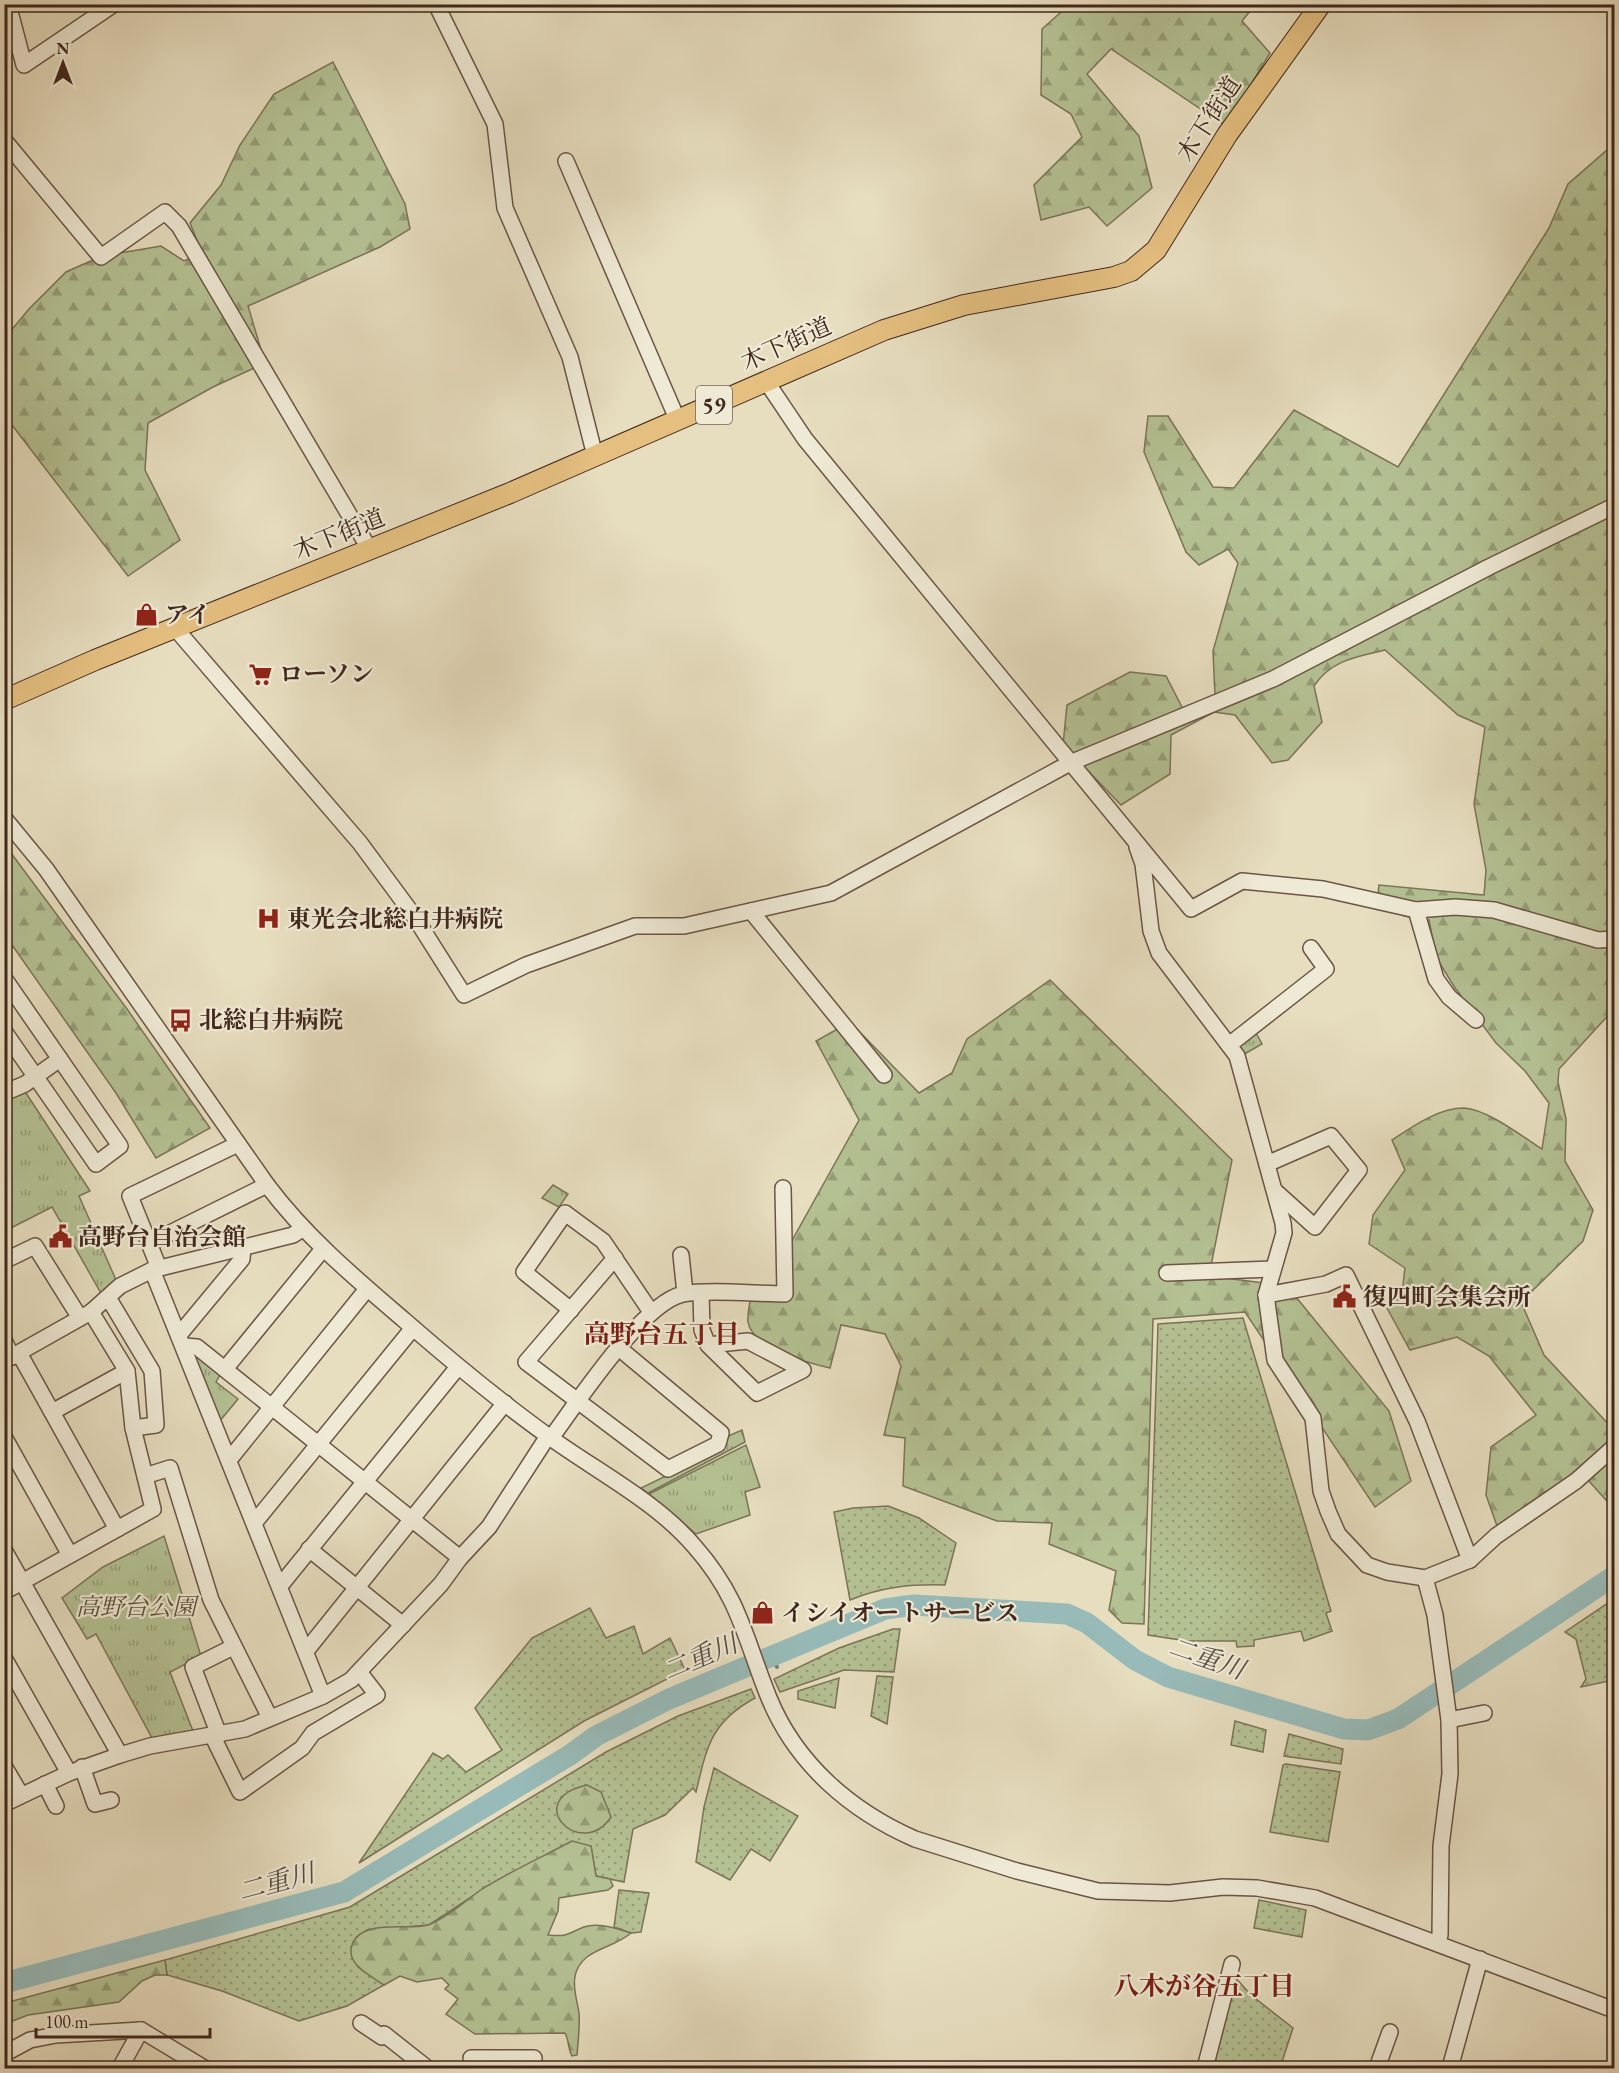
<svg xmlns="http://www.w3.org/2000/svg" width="1619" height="2073" viewBox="0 0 1619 2073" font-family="'EB Garamond','Noto Serif JP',serif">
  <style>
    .grass { fill: url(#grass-dots); stroke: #7b7458; stroke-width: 1.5 }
    .forest { fill: url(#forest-firs); stroke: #7b7458; stroke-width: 1.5 }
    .park { fill: url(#park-tufts); stroke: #7b7458; stroke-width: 1.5 }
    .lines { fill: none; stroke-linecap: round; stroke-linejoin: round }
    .stream { stroke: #76807b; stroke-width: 4 }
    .river { stroke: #98bbb9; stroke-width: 21 }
    .minor-casing { stroke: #6b5546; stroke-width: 18 }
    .major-casing { stroke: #42271d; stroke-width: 22 }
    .minor { stroke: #efead6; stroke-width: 15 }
    .major { stroke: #e4bf80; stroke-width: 20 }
    .labels { text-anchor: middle; stroke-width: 4.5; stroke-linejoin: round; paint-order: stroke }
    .shield { fill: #efead6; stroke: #766254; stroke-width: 1.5 }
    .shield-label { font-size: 22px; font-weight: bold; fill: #42271d }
    .street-label { font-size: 24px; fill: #42271d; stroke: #efead6 }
    .poi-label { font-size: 24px; font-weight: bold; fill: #42271d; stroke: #efead6; text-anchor: start }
    .park-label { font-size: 24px; font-style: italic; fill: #5e4e3a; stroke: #efead6 }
    .neighbourhood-label { font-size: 26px; font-weight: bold; fill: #7a1f14; stroke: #efead6 }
    .water-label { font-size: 26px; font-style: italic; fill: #584c44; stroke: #efead6 }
  </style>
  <defs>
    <pattern id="grass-dots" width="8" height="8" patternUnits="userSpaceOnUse" patternTransform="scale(1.5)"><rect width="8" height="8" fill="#b4c193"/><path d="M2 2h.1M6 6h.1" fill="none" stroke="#949d77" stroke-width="1.8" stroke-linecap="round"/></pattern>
    <pattern id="forest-firs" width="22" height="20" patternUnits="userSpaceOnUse" patternTransform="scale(1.5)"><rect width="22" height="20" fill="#b4c193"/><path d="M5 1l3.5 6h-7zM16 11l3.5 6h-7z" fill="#949d77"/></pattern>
    <pattern id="park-tufts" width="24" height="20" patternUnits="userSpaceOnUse" patternTransform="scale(1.5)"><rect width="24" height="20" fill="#b4c193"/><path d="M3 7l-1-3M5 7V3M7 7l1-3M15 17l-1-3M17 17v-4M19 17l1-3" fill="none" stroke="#949d77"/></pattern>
  </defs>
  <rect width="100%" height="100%" fill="#e7dec0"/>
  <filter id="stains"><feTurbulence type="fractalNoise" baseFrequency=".00333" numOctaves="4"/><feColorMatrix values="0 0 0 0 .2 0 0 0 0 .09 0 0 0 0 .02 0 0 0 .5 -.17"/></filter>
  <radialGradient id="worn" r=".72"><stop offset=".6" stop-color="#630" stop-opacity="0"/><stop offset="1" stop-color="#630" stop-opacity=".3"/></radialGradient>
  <g class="grass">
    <path d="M1243,1318l88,293 -5,2 6,18 -28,10 -3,-10 -47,9v6l-17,1 -1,-6h-49l-39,-6 10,-311z"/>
    <path d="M888,1506l31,12 37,25 -11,42c-34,-1 -64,2 -95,15l-16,-88 19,-4z"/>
    <path d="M1614,1599v81l-33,7 5,-8 -10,-40 -11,-7z"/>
    <path d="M590,1608l16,30 28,-12 9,28 27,-16 15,32 -101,51 -225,142 74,-110 10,6 5,-4 18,17 36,-22 -27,-42 57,-70z"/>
    <path d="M893,1629h7l-6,43 -50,-2 -64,22 -6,-13 65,-31z"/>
    <path d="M877,1676l16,1 -6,47 -16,-8z"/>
    <path d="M839,1678l-4,30 -37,-9v-8z"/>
    <path d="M751,1689l4,9c-44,24 -48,48 -59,94l-3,-4 -28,27 -32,14 -9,53 -28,-6 -5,-30 -106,42 -56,37 -62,5 -9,37 26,18 -37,21 -48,15 -77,-30 -55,-16 -2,-15 185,-53 256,-155 72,-36z"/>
    <path d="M1235,1721l31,9 -3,22 -32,-7z"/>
    <path d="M1289,1734l54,15 -2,15 -57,-8z"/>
    <path d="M1286,1764l54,8 -12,70 -58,-10 13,-67z"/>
    <path d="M714,1768l84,48 -28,45 -19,-12 -21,31 -34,-18 8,-55z"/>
    <path d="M619,1890l30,3 -8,39 -10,1 -17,-6z"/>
    <path d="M1259,1900l47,10 -4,27 -48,-9z"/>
    <path d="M1233,1975l18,20 42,33 -13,40h-63v-6l-4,-8z"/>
  </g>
  <g class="forest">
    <path d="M1069,5h186l-13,16 28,32 -44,73 -115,-77 -24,25 52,62 13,52 -45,38 -18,-19 -48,13 -7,-35 48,-48 -11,-23 -30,-19 1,-66z"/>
    <path d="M333,62l72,142 5,25 -30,18 -132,59 17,57 -52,24 -65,36 -3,47 35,70 -52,36 -123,-160 -1,-77 25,-30 37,-37 36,-16 59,-10 23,15 18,-8 -12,-30 31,-38 19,-40 34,-51z"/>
    <path d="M1614,144v865l-55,60 -1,13 8,37 -1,42 28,49 -10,31 -62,61 23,53 69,74 1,80 -35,-39 -82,56 -11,-31 5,-48 45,-32 -47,-59 -32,-19 -47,13 -23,-42 16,-23 2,-17 -36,-24 4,-29 32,-45 -13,-30c20,-13 46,-32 72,-32 23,1 59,29 78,41l7,-46 -24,-32 -29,-28 -41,-55 -19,-31 -7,-37 -25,-4 -26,-22 1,-9 105,10 2,-25 -12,-66 11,-77 -27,-12 -73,-65c-29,7 -54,10 -71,36l8,36 -34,38 -16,3 -37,-48 -21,-3 -43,23 -1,39 -49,31 -58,-60 4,-40 63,-33 36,4 18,35 31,-16 -2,-44 25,-88 -10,-14 -29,16 -13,-13 -42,-100 4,-36h20l45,71 21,1 60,-78 104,57 151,-239 19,-44z"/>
    <path d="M5,845l122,164 83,119 -54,30 -40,-65 -111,-158z"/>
    <path d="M1050,980l182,180 -23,116 78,10 102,125 22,70 -36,26 -130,-195 -92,7 -9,305 -22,-1 -13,-13 7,-39 -67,-27 3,-21 -55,-2 -94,-35 2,-48 -21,-3 17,-69 -16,-32 -44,-9 -11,43c-22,-5 -78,-20 -82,-46 -1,-7 2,-17 2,-23l40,-1 -1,-52 70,-126 -43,-79 34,-19 69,71 33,-20 15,-34z"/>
    <path d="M587,1785l14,7 10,25c-30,45 -91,-17 -24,-32z"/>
    <path d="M572,1841l19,5 5,30 14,3 3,7 -5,4 -49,8 -1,13 -10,24c21,2 18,-1 36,-8 14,-5 34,2 47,6 -14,12 -31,14 -44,24 -20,16 -11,37 -8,56 1,14 -1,29 -2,42l-5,1c-4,-7 -3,-16 -7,-23l-90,1 -29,-20 12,-15 -13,-10 4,-4 -7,-7 -25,4 -17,-6 -16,9c-13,-9 -39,-21 -32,-40 9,-27 56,-14 76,-20 16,-5 40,-26 54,-36 29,-18 60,-32 90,-48z"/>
    <path d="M165,1960l2,15h-12l-13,6 -23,21 -91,13 -23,9v-21z"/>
  </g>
  <g class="park">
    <path d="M1255,1031l7,13 -21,12 -3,-13z"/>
    <path d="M24,1090l66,101 -11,5 37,84 -14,15 -50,-88 -47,24v-133z"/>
    <path d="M553,1185l15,9 -9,13 -17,-9z"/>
    <path d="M195,1352l26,21 -5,9 22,17 -19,23 -27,-66z"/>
    <path d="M742,1430l3,12 -97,51 -7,-5 84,-41 1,-10z"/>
    <path d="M746,1445l14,42 -15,5 5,23 -54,19 -47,-40z"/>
    <path d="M164,1536l37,120 -31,16 25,64 -43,2 -56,-104 -9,5 -25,-41 41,-31z"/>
  </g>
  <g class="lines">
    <path class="stream" d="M772,1655l5,12"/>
    <path class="river" d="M4,1983l340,-91 226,-137 26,-19 73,-37 216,-90 29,-4 153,9 20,9 48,37 33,17 176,52 24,1 30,-11 216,-143"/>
    <defs>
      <g id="minor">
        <path d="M8,4l16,61 90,-61"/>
        <path d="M436,4l59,120 10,84 65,149 25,99"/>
        <path d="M4,140l97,117 64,-45 14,14 191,324"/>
        <path d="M566,161l112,260"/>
        <path d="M766,381l39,58 386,470 51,-28 81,8 93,21 39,-3 39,3 104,30 16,-1"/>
        <path d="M175,628l185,215 54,73 50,79 62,-30 109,-39h49l147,-33 239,-130 203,-84 216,-112 125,-61"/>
        <path d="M4,818l42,51 221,316c39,52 88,93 137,135 47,41 94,80 144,116 48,35 108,65 147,111 45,51 50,92 74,151 27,66 82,113 146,141l102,32 81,20 72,2 53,-6 34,1 58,10 299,112"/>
        <path d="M1137,847l6,17 8,67 8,22 78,103 46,167 1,10 -18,62 9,65 38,58 8,73 7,20 10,23 29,31 20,7 38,6 45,-18 26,-24 80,-55 38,-34"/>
        <path d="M1416,910l20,69 13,18 27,23"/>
        <path d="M751,911l133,164"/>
        <path d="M4,978l116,168 -24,18 -92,-133"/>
        <path d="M1229,1045l97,-76 -15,-21"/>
        <path d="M4,1093l21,-9 35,-25"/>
        <path d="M1267,1164l64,-28 28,34 -44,57 -40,-36"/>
        <path d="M150,1243l117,-58"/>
        <path d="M681,1255l4,38"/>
        <path d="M615,1258l-89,104 142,107 50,-25 3,-11 -101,-84"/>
        <path d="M4,1261l31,-15 45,72"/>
        <path d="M159,1268l-29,-72 108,-52"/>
        <path d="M152,1270l171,426"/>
        <path d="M1167,1273l105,-4"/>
        <path d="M701,1293l1,37 6,15 49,48 46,-23 -55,-29 -40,4"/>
        <path d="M1266,1295l60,-11 20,-9 71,146 53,139"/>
        <path d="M109,1299l43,72 4,54 -23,3"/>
        <path d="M571,1310l-47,-38 41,-59 38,28 48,71"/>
        <path d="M179,1335l63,-76 1,-12"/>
        <path d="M4,1340l8,17"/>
        <path d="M184,1346l13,1 263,211"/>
        <path d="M19,1353l98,176"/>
        <path d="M4,1361l87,-49 29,-26 32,-16 141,-35 9,-6"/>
        <path d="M225,1369l98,-120"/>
        <path d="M52,1412l75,-41"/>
        <path d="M4,1437l66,118"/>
        <path d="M551,1438c26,-35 91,-135 132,-144 25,-5 74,0 102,0l-2,-106"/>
        <path d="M229,1460l138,-171"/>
        <path d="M145,1476l25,-8 41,132 59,118"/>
        <path d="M255,1522l158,-194"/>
        <path d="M309,1549l94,76"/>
        <path d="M4,1550l116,205"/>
        <path d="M1425,1578l10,37 14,105 1,54 -9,72 -1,89 -3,8"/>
        <path d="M280,1586l178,-219"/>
        <path d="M4,1592l149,-83 -20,-81 -6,-57 -36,-59"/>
        <path d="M306,1651l199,-248"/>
        <path d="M4,1658l65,115"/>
        <path d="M1449,1720l35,-7"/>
        <path d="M219,1735l-26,-68 40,-20"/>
        <path d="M213,1737l27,55 62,-44 11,-15 64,-38 -17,-22"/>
        <path d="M4,1766l17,29"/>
        <path d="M82,1767l13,37 16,-4"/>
        <path d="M45,1784l11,22"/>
        <path d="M4,1804l65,-31 51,-18 30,-9 95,-17 78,-33 28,-16 90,-96 19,-26 29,-31 59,-91"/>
        <path d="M361,2023l21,14"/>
        <path d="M384,2034l43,34"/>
        <path d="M4,2054l26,-14 26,-5 85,-5 63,38"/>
        <path d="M471,2058h63v10"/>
        <path d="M120,2068l21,-38"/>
        <path d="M1205,2068l27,-104"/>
        <path d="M1377,2068l13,-36"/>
        <path d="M1450,2068l30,-109"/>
      </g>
      <path id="major" d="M4,700l91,-40 415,-167 374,-163 80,-25 150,-28 17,-6 25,-21 71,-115 94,-131"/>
    </defs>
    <use href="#minor" class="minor-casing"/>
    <use href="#major" class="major-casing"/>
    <use href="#minor" class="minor"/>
    <use href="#major" class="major"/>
  </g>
  <defs>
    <symbol id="shop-bare" viewBox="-9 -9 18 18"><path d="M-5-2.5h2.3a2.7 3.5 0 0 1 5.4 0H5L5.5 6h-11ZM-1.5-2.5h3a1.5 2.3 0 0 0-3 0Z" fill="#8f2418" stroke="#efead6" stroke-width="2.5" paint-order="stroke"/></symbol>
    <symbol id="supermarket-bare" viewBox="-9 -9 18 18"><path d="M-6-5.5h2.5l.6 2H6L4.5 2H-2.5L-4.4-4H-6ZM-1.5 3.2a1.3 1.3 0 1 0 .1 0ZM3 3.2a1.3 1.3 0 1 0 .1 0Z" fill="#8f2418" stroke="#efead6" stroke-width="2.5" paint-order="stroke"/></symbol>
    <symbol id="hospital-bare" viewBox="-9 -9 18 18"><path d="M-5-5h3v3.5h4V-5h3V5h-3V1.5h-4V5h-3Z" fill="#8f2418" stroke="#efead6" stroke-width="2.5" paint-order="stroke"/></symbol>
    <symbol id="bus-bare" viewBox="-9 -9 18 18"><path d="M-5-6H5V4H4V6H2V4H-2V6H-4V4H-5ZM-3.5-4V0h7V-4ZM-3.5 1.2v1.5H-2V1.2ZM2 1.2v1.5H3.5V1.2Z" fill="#8f2418" stroke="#efead6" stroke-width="2.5" paint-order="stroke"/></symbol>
    <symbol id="civic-bare" viewBox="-9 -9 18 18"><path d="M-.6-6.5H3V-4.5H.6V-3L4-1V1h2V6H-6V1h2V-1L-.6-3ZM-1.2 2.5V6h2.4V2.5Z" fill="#8f2418" stroke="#efead6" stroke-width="2.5" paint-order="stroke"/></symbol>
  </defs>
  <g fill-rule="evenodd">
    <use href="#shop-bare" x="130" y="598" width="33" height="33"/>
    <use href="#supermarket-bare" x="244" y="658" width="33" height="33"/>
    <use href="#hospital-bare" x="252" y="902" width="33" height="33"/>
    <use href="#bus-bare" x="164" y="1004" width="33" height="33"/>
    <use href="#civic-bare" x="44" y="1220" width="33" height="33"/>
    <use href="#civic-bare" x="1328" y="1280" width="33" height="33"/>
    <use href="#shop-bare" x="746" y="1596" width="33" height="33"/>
  </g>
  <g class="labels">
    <rect class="shield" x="696" y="386" width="36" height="38" rx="4.5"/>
    <g class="shield-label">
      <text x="714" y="413">59</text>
    </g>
    <g class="street-label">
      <text transform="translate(1209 119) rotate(-57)" y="8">木下街道</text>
      <text transform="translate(786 344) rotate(-24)" y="8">木下街道</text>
      <text transform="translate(339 534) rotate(-22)" y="8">木下街道</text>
    </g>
    <g class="poi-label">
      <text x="165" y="623">アイ</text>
      <text x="279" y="682">ローソン</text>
      <text x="287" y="927">東光会北総白井病院</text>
      <text x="199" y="1028">北総白井病院</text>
      <text x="78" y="1245">高野台自治会館</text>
      <text x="1363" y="1305">復四町会集会所</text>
      <text x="781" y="1621">イシイオートサービス</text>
    </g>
    <g class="park-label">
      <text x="136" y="1615">高野台公園</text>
    </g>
    <g class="neighbourhood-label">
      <text x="662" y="1343">高野台五丁目</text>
      <text x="1204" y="1995">八木が谷五丁目</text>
    </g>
    <g class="water-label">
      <text transform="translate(700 1657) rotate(-23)" y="9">二重川</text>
      <text transform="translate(1207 1658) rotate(19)" y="9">二重川</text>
      <text transform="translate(276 1882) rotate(-15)" y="9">二重川</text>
    </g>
  </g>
  <rect width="1619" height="2073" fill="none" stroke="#e7dec0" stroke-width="24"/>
  <rect x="6" y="6" width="1607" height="2061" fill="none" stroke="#42271d" stroke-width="3"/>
  <rect x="12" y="12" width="1595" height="2049" fill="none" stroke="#42271d" stroke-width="1.5"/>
  <g transform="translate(63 63)" stroke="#efead6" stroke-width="4.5" paint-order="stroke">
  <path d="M0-4.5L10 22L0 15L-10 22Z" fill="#42271d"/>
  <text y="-9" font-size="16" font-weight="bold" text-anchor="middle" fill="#42271d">N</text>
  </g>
  <path d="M36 2028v9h174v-9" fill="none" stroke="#42271d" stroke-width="3"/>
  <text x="45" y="2028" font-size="18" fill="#42271d" stroke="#efead6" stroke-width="4.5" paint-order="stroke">100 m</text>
  <rect width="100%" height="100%" filter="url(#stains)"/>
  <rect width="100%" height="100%" fill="url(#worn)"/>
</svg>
